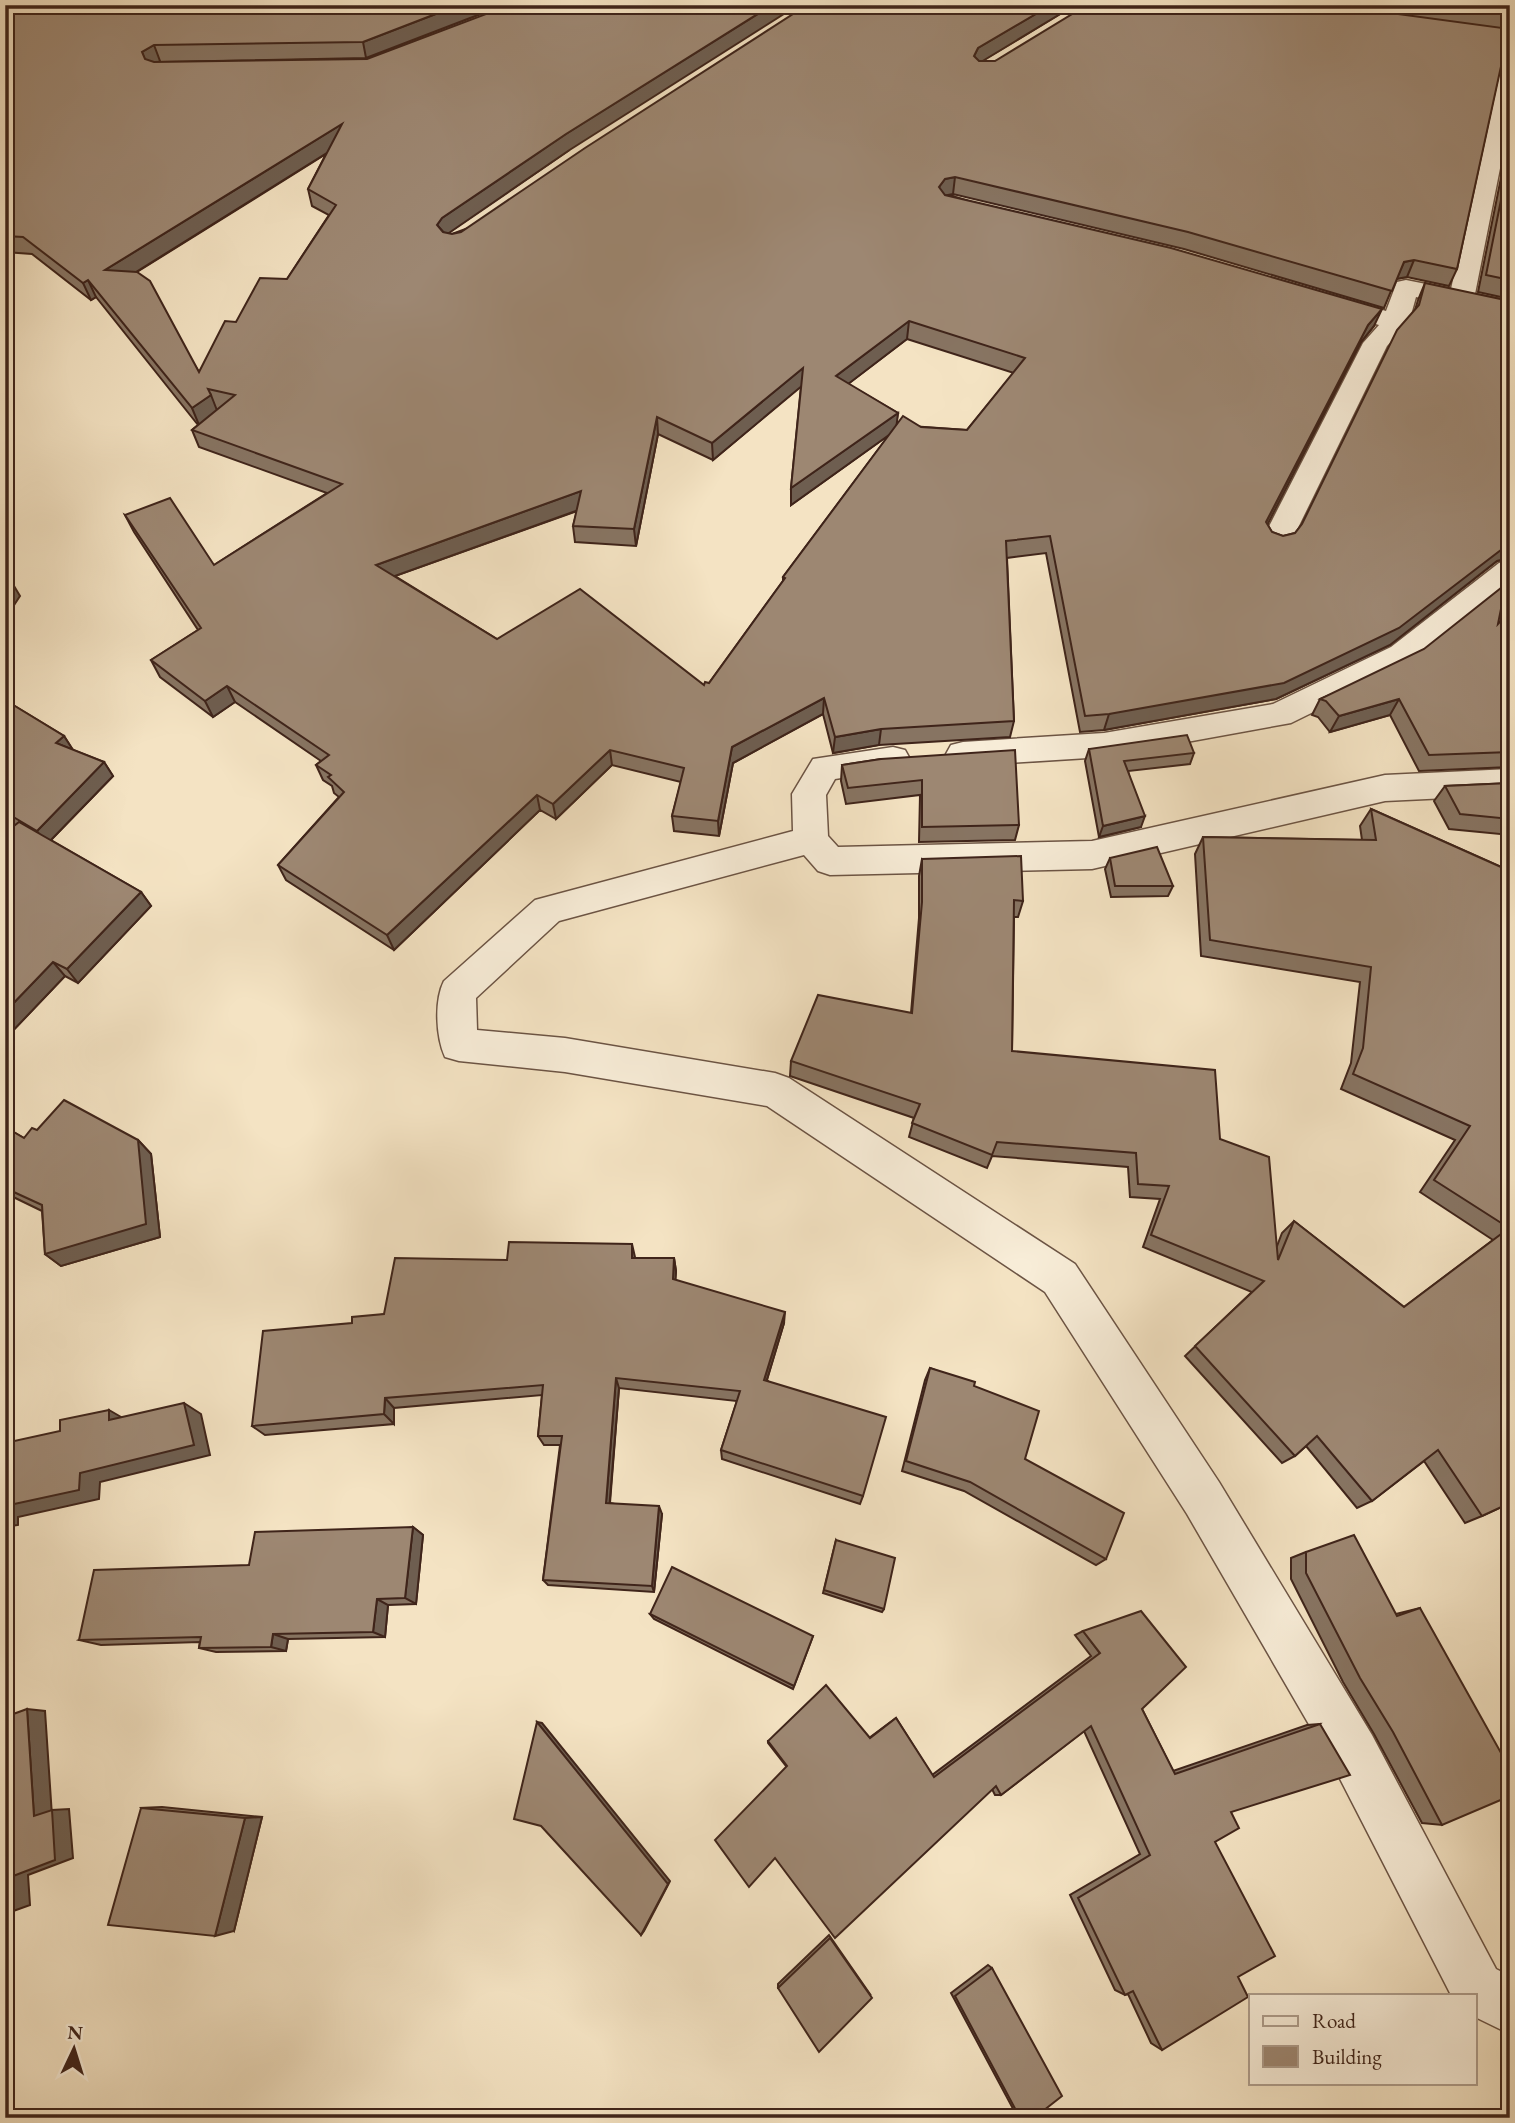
<svg xmlns="http://www.w3.org/2000/svg" width="1515" height="2123" viewBox="0 0 1515 2123" font-family="'EB Garamond',serif">
  <style>
    .lines { fill: none; stroke-linecap: round; stroke-linejoin: round }
    .minor-casing { stroke: #6c5444; stroke-width: 3 }
    .minor { fill: #f8edd8; fill-rule: evenodd }
    .wall { fill: #877462; stroke: #3f241a; stroke-width: 2; fill-rule: evenodd }
    .shaded-wall { fill: #6e5e50; stroke: #3f241a; stroke-width: 2 }
    .building { fill: #9d8772; stroke: #3f241a; stroke-width: 2; fill-rule: evenodd }
  </style>
  <rect width="100%" height="100%" fill="#f4e3c3"/>
  <filter id="stains"><feTurbulence type="fractalNoise" baseFrequency=".00286" numOctaves="4"/><feColorMatrix values="0 0 0 0 .2 0 0 0 0 .09 0 0 0 0 .02 0 0 0 .5 -.17"/></filter>
  <radialGradient id="worn" r=".72"><stop offset=".6" stop-color="#630" stop-opacity="0"/><stop offset="1" stop-color="#630" stop-opacity=".3"/></radialGradient>
  <g class="lines">
    <defs>
      <g id="minor">
        <path d="M1510,59v59l-35,176 35,7v16l-94,-20 -7,25 -22,24 -95,194 -5,7 -10,3 -10,-3 -5,-7 101,-197 16,-18 -60,-18 -4,-5 4,-5 9,-3 58,17 11,-29 9,-2 45,9 49,-224 3,-4z"/>
        <path d="M1510,560v26l-97,77 -122,60 -187,34 -141,9 -12,-3 -5,-9 5,-9 12,-3 141,-9 169,-29 118,-57 108,-84z"/>
        <path d="M893,747l12,3 5,9 -5,9 -70,11 -9,16 2,41 10,11 254,-6 293,-66 125,-6v26l-125,6 -293,68 -262,6 -12,-4 -14,-16 -245,66 -83,77 1,32 88,8 210,35 14,5 286,186 144,218 153,253 124,234 14,7v58l-35,-17v-22h-24l-115,-224 -149,-257 -142,-222 -278,-186 -202,-34 -106,-11 -14,-4c-9,-20 -11,-56 -1,-76l91,-81 258,-69 -1,-37 21,-35z"/>
      </g>
    </defs>
    <use href="#minor" class="minor-casing"/>
    <use href="#minor" class="minor"/>
  </g>
  <g class="wall">
    <path d="M5,5h499l-138,53 -207,4 409,89 -120,82 4,1 623,-229 -93,56h13l339,-56h176v52l-8,2 -45,210 -8,17 -42,-9 -11,2 -12,29 -200,-59 -231,-55 -4,1 425,131 -13,16 -94,182 5,8 11,4 12,-3 7,-9 113,-214 3,-10 7,-17 80,276 -8,2 -107,84 -114,54 -172,31 -24,2 -34,-179 -39,5 7,163 -4,16 -131,8 -46,8 -10,-39 -90,49 -14,73 -45,-5 -2,-15 9,-34 -69,-17 -56,54 -16,-9 -146,140 -108,-70 -8,-15 61,-68 -5,-4 -2,-7 -9,-6 -7,-15 5,-4 -86,-59 -22,15 -53,-40 -9,-17 47,-30 -64,-98 -9,-17 89,50 113,-72 -128,-46 -7,-17 6,-5 -102,-128 -5,3 -59,-46 -27,-2zM326,154l-18,35 4,17 17,9 -42,64 -51,43 -37,50 -62,-100zM907,339l107,34 -47,57 -71,-5 2,-12 -50,-29zM801,386l-10,102v17l98,-70 -106,142v4l-74,102 -5,2 -207,-46 -102,-63 182,-65 -4,15 2,16 61,4 22,-112 55,26z"/>
    <path d="M1510,133v166l-32,-7z"/>
    <path d="M1510,611v156l-91,4 -29,-56 -60,17 -12,-15 -6,-2 8,-16 178,-75z"/>
    <path d="M5,700l59,36 9,14 31,12 9,14 -62,64 90,52 10,14 -73,77 -13,-7 -60,63v-206l10,-8 -10,-6z"/>
    <path d="M1089,749l105,4 -4,11 -62,7 13,56 -42,10 -14,-76z"/>
    <path d="M881,759l138,66 -4,15 -96,2 1,-47 -74,9 -5,-23 1,-16z"/>
    <path d="M1510,783v52l-61,-6 -15,-28 11,-15z"/>
    <path d="M1371,809l139,62v632l-28,13 -17,7 -41,-62 -52,40 -15,7 -51,-62 -11,10 -13,7 -97,-107 67,-64 -109,-45 17,-48 -30,-2 -2,-30 -136,-11 -5,12 -78,-31 5,-19 -124,-42 1,-15 120,-48 8,-95v-42l3,-17 101,42 -5,16h-4l-2,134 208,88 57,107 5,-13 12,-12 110,86 89,-67 -73,-48 35,-52 -114,-51 10,-26 9,-81 -159,-26 -6,-102 8,-17 159,3 -2,-14z"/>
    <path d="M1110,858l63,28 -5,10 -57,1 -6,-28z"/>
    <path d="M5,1127l19,11 13,-8 101,10 13,14 9,83 -99,29 -16,-12 -3,-43 -37,-18z"/>
    <path d="M635,1258h39l2,13 -1,9 109,43 -17,57 96,116 -3,8 -138,-45 -1,-9 16,-49 -118,-13 -9,115 52,11 -8,78 -106,-7 -5,-5 17,-135h-16l-6,-9 4,-41 -148,13v16l-129,11 -13,-9 100,-103 32,-9 123,-54z"/>
    <path d="M930,1368l44,18 51,73 81,100 -10,6 -132,-74 -62,-20 23,-91z"/>
    <path d="M413,1527l10,8 -7,69 -28,1 -3,32 -97,2 -2,12 -70,1 -17,-4 1,-6 -99,3 -22,-5 170,-75z"/>
    <path d="M836,1540l48,69 -2,3 -59,-19z"/>
    <path d="M1306,1552l90,62 24,-6 22,217 -20,-2 -48,-89 -31,-52 -52,-103v-21z"/>
    <path d="M650,1614l163,22 -20,53 -139,-70z"/>
    <path d="M1083,1631l59,78 31,62 134,-46 13,-1 -89,88 -16,30 23,135 -76,73 -11,-7 -23,-49 -3,1 -10,-5 -45,-95 70,-41 -56,-123 -83,64h-6l-3,-6 -206,-23 -18,-23v-2l101,-3 27,-20 36,57 159,-119 -16,-21z"/>
    <path d="M162,1807l100,10 -28,114 -93,-123z"/>
    <path d="M829,1935l41,59 -92,-6v-4z"/>
    <path d="M988,1965l4,3 42,150h-16l-67,-125z"/>
  </g>
  <g class="shaded-wall">
    <path d="M459,5h45l-138,53 -3,-16z"/>
    <path d="M772,5h26l-230,146 -122,84 -9,-10 5,-7 124,-84z"/>
    <path d="M1051,5h24l-99,60 -2,-9 4,-8z"/>
    <path d="M1510,42v15l-8,1 3,-10z"/>
    <path d="M154,45l6,16 -12,7 -6,-16z"/>
    <path d="M342,124l4,17 -234,146 -7,-17z"/>
    <path d="M955,177l-2,17 -10,2 -4,-9 6,-8z"/>
    <path d="M1414,260l-7,17 -11,2 8,-17z"/>
    <path d="M88,280l8,17 -5,3 -8,-17z"/>
    <path d="M1382,309l-8,17 -13,16 -101,197 6,-17 102,-197z"/>
    <path d="M909,321l-2,18 -72,55 1,-18z"/>
    <path d="M803,368v17l-90,75 -1,-17z"/>
    <path d="M211,395l7,18 -19,12 -7,-17z"/>
    <path d="M898,413l-2,17 -105,75v-17z"/>
    <path d="M657,417l1,17 -22,112 -2,-17z"/>
    <path d="M5,483l5,8 -5,4z"/>
    <path d="M581,491l3,17 -203,73 -5,-16z"/>
    <path d="M1510,543v7l-5,9 -8,2 -107,84 -114,54 -172,31 5,-16z"/>
    <path d="M11,581l9,15 -15,23v-29z"/>
    <path d="M227,686l8,16 -22,15 -8,-16z"/>
    <path d="M824,698l-1,16 -90,49 -14,73 -1,-15 14,-74z"/>
    <path d="M1399,699l-9,16 -60,17 9,-16z"/>
    <path d="M881,729l-2,16 -46,8 2,-16z"/>
    <path d="M64,736l9,14 -17,-7z"/>
    <path d="M610,750l2,15 -56,54 -3,-15z"/>
    <path d="M104,762l9,14 -66,68 -10,-13z"/>
    <path d="M537,795l3,15 -146,140 -7,-15z"/>
    <path d="M1145,816l-4,11 -42,10 4,-11z"/>
    <path d="M141,892l10,14 -73,77 -11,-14z"/>
    <path d="M53,962l12,14 -60,63v-27z"/>
    <path d="M138,1140l13,14 9,83 -99,29 -16,-12z"/>
    <path d="M632,1244l3,13v13l-3,-12z"/>
    <path d="M674,1258l2,13 -1,20 -2,-12z"/>
    <path d="M785,1312l-1,11 -20,66v-9z"/>
    <path d="M616,1378l3,10 -10,122 -3,-7z"/>
    <path d="M385,1398l9,10v16l-10,-10z"/>
    <path d="M184,1403l17,11 9,41 -110,27 -1,17 -81,18v8l-13,2v-21l75,-33z"/>
    <path d="M109,1410l19,11 -19,-1z"/>
    <path d="M659,1506l3,8 -8,78 -2,-6z"/>
    <path d="M413,1527l10,8 -7,69 -11,-6z"/>
    <path d="M377,1599l11,6 -3,32 -12,-5z"/>
    <path d="M273,1634l15,5 -2,12 -15,-4z"/>
    <path d="M27,1709l18,2 7,105h-18z"/>
    <path d="M537,1722l5,1 128,158 -26,50 -3,4z"/>
    <path d="M69,1809l4,49 -45,17 2,30 -25,9 3,-36 44,-68z"/>
    <path d="M262,1817l-28,114 -19,5 30,-118z"/>
  </g>
  <g class="building">
    <path d="M5,5h454l-96,37 -209,3 -12,7 3,7 9,3 213,-3 143,-54h262l-206,129 -124,84 -5,7 6,7 9,2 9,-2 124,-84 222,-143h244l-73,43 -4,8 5,5h16l92,-56h244l179,24v13l-5,6 -48,221 -43,-9 -10,2 -12,29 -204,-59 -233,-55 -10,2 -6,8 6,8 226,53 211,61 -14,16 -102,197 6,10 11,4 12,-3 7,-9 95,-194 22,-25 6,-22 85,18v242l-111,85 -115,55 -175,31 -24,2 -35,-180 -44,5 8,180 -133,8 -46,8 -11,-39 -92,49 -14,74 -46,-5 12,-48 -74,-18 -57,54 -16,-9 -150,140 -109,-70 66,-73 -16,-15 3,-2 -15,-10 13,-10 -102,-69 -22,15 -54,-41 50,-32 -76,-113 45,-17 44,67 128,-81 -150,-54 43,-35 -27,-6 3,6 -19,13 -104,-128 -5,3 -60,-46 -18,-1zM342,124l-34,65 28,16 -49,74 -27,-1 -24,44 -11,-1 -26,51 -49,-91 -13,-9 -32,-2zM909,321l116,37 -58,72 -46,-3 -18,-11 -120,161 2,1 -76,105 -4,-1 -1,3 -124,-96 -83,50 -121,-74 205,-74 -8,35 61,3 23,-112 55,26 91,-75 -12,120 107,-75 -62,-37z"/>
    <path d="M1457,5h53v8z"/>
    <path d="M1510,155v125l-24,-5z"/>
    <path d="M11,581l-6,9v-8z"/>
    <path d="M1506,584l-8,40 12,-13v141l-81,3 -30,-56 -60,17 -13,-15 -6,-2 104,-50z"/>
    <path d="M5,700l59,36 -8,7 48,19 -67,69 -32,-19z"/>
    <path d="M1187,735l7,18 -70,8 21,55 -42,10 -14,-77z"/>
    <path d="M1015,750l4,75 -97,2v-47l-74,8 -6,-23 39,-6z"/>
    <path d="M1510,783v36l-50,-5 -15,-28z"/>
    <path d="M1371,809l139,62v632l-28,13 -44,-66 -66,51 -55,-65 -22,20 -100,-110 69,-65 -113,-46 18,-49 -31,-2 -2,-31 -139,-11 -5,13 -80,-32 8,-19 -129,-43 27,-66 94,18 10,-111v-43l99,-3 2,45 -9,-1 -2,151 203,19 5,69 49,18 9,103 16,-39 110,86 105,-79 -75,-48 36,-54 -117,-52 10,-26 8,-81 -161,-27 -7,-103 173,3z"/>
    <path d="M19,822l122,70 -74,77 -14,-7 -48,50v-179z"/>
    <path d="M1157,847l16,39h-58l-5,-28z"/>
    <path d="M64,1100l74,40 8,84 -101,30 -3,-49 -37,-17v-61l19,11 8,-10 5,2z"/>
    <path d="M509,1242l123,2v14h42l-1,21 112,33 -21,68 122,37 -23,79 -142,-46 19,-59 -124,-13 -10,125 53,3 -7,80 -109,-6 19,-144h-24l5,-51 -158,13 -1,16 -132,12 11,-95 89,-8v-6l32,-3 11,-56 112,2z"/>
    <path d="M930,1368l45,14 -1,4 65,25 -14,48 99,54 -18,46 -136,-77 -64,-21z"/>
    <path d="M184,1403l10,42 -114,28 -1,17 -74,16v-63l55,-12v-11l49,-10v10z"/>
    <path d="M413,1527l-8,71 -28,1 -4,33 -100,2 -2,13 -72,1 2,-11 -122,3 15,-70 155,-5 6,-33z"/>
    <path d="M1354,1535l43,81 23,-8 90,161v27l-68,29 -49,-93 -33,-54 -54,-105v-21z"/>
    <path d="M836,1540l59,18 -11,51 -60,-19z"/>
    <path d="M672,1567l141,69 -19,50 -144,-72z"/>
    <path d="M1141,1611l45,56 -44,42 33,65 145,-50 30,51 -119,37 8,16 -24,14 60,114 -37,21 10,20 -86,53 -29,-59 -8,4 -47,-97 72,-43 -59,-129 -90,69 -5,-9 -161,152 -60,-80 -26,29 -34,-47 72,-74 -19,-25 58,-56 44,53 26,-20 38,59 166,-124 -17,-22z"/>
    <path d="M27,1709l7,107 18,-6 3,50 -47,18 2,30 -5,2v-193z"/>
    <path d="M537,1722l131,162 -27,51 -100,-109 -27,-7z"/>
    <path d="M141,1808l104,10 -30,118 -107,-11z"/>
    <path d="M830,1938l42,60 -53,54 -41,-64z"/>
    <path d="M992,1968l70,128 -28,22h-14l-65,-122z"/>
  </g>
  <rect width="1515" height="2123" fill="none" stroke="#f4e3c3" stroke-width="28"/>
  <rect x="7" y="7" width="1501" height="2109" fill="none" stroke="#3f241a" stroke-width="3.5"/>
  <rect x="14" y="14" width="1487" height="2095" fill="none" stroke="#3f241a" stroke-width="2"/>
  <rect x="1249" y="1994" width="228" height="91" fill="#f8edd8" stroke="#ae9d8c" stroke-width="2"/>
  <rect x="1263" y="2016" width="35" height="10" fill="#f8edd8" stroke="#ae9d8c" stroke-width="2"/>
  <text x="1312" y="2028" font-size="21" fill="#3f241a">Road</text>
  <rect x="1263" y="2046" width="35" height="21" fill="#9d8772" stroke="#ae9d8c" stroke-width="2"/>
  <text x="1312" y="2064" font-size="21" fill="#3f241a">Building</text>
  <g transform="translate(74 2049) rotate(4)" stroke="#f8edd8" stroke-width="5" paint-order="stroke">
  <path d="M0-5L12 26L0 18L-12 26Z" fill="#3f241a"/>
  <text y="-10" font-size="19" font-weight="bold" text-anchor="middle" fill="#3f241a">N</text>
  </g>
  <rect width="100%" height="100%" filter="url(#stains)"/>
  <rect width="100%" height="100%" fill="url(#worn)"/>
</svg>
